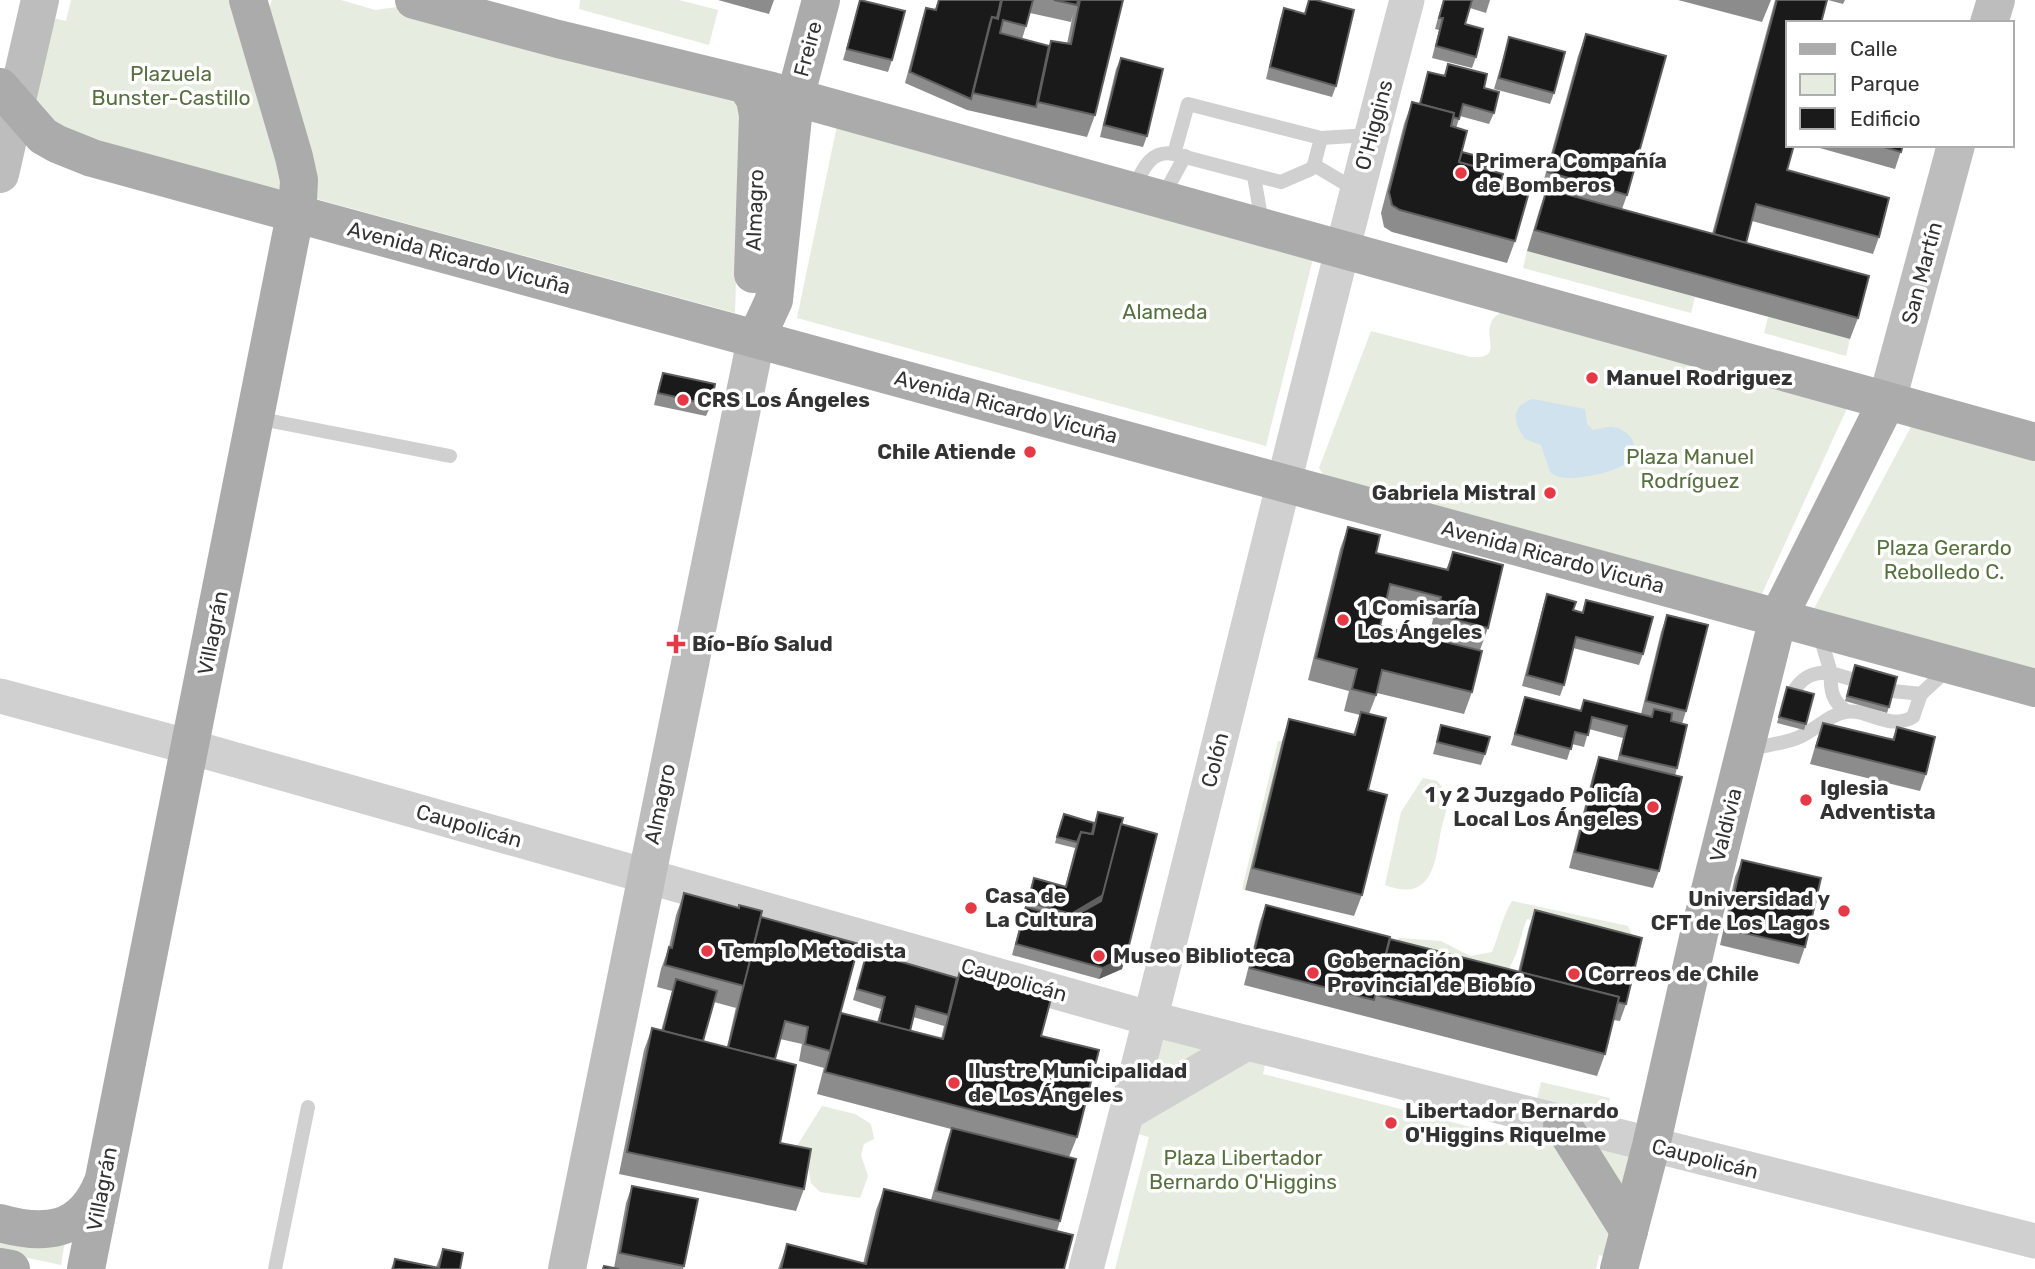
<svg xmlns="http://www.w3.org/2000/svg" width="2035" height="1269" viewBox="0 0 2035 1269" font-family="Rubik,sans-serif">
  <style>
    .green { fill: #e6ecdf }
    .water { fill: #cfe2ee }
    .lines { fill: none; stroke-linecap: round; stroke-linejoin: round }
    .service { stroke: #d0d0d0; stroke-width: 14 }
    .tertiary { stroke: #d0d0d0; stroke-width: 35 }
    .secondary { stroke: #bdbdbd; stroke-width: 38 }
    .primary { stroke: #ababab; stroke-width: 38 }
    .wall { fill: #8c8c8c; fill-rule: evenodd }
    .shaded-wall { fill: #5f5f5f }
    .building { fill: #1a1a1a; stroke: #5f5f5f; stroke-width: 2 }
    .poi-dot { fill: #e63946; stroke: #fff; stroke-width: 2.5 }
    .labels { text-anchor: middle; stroke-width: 7; stroke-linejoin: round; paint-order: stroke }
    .street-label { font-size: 21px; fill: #333; stroke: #fff }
    .park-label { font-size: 21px; fill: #56703f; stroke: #fff }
    .poi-label { font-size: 21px; font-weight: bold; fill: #333; stroke: #fff; text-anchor: start }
  </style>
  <rect width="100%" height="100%" fill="#fff"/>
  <g class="green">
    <path d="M71,0h170l48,207 -254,-88 8,-103 23,5z"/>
    <path d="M272,0h69l34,10 29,-4 336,93 1,32 -6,182 -433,-118 -39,-171z"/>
    <path d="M580,0h99l39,10 -9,35 -130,-36z"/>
    <path d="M839,116l477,131 -50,199 -469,-128z"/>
    <path d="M1527,251l168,46 -4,16 -168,-45z"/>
    <path d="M1508,308l342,94 -91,198 -433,-121 -7,-11 52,-137 99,26c34,2 14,-17 21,-34 2,-7 11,-11 17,-15z"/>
    <path d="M1768,317l82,22 -4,17 -82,-23z"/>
    <path d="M1913,423l122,33v221l-226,-59z"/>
    <path d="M1278,741h4l-37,149 -3,-1z"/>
    <path d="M1423,778l14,3 11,12c1,13 -4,24 -7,37 -6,35 -10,73 -56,55l16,-73z"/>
    <path d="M1512,901l116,25 7,15 -108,-22c-5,12 -7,24 -11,35 -4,10 -9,17 -11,28l-117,-33 11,-11 42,3 29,15 22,-4c7,-16 10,-35 20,-51z"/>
    <path d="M1154,1023l114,28 -5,23 279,71 6,-21 98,24 -28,112 -19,-5 -3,14h-481l34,-132 -23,-6z"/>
    <path d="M1541,1082l69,16 -4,18 -69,-17z"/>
    <path d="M822,1106l33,8 16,10 3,15 -10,5 -3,11 7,21 -8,22 -40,-6 -9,-9 -3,-17 -13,-17z"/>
    <path d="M0,1240l65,1 -4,24 -61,-13z"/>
  </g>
  <path class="water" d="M1533,399l52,10 2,15 6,6c5,-1 12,-3 17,-3 17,0 33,18 19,34 -10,11 -55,20 -69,16 -4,-1 -7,-3 -10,-5l-9,-27 -16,-6c-12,-17 -15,-33 8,-40z"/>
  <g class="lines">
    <g class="service">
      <path d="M1188,104l133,34 -7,27 -3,4 -30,13 -107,-28z"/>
      <path d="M1321,138l48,-3"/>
      <path d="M1314,165l42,25"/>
      <path d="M1254,176l8,47"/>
      <path d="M1133,190c9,-19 17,-41 41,-36"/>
      <path d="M1162,198l23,-42"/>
      <path d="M256,418l194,38"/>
      <path d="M1819,633l12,40 20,6"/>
      <path d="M1893,691l28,3"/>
      <path d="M1792,694c9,-16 20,-23 39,-21 -1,17 1,28 15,38"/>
      <path d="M1750,749c15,-4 33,-5 47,-11 17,-6 30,-23 48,-26 23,-4 43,19 68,5l8,-23 27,-25"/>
      <path d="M275,1269l33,-162"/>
    </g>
    <g class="tertiary">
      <path d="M0,696l190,51 962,272 883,222"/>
      <path d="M1127,1113l120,-70"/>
      <path d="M1086,1269c111,-422 209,-847 321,-1269"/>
    </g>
    <g class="secondary">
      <path d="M1989,23l7,-23"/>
      <path d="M0,174l40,-174"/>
      <path d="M1887,401l69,-256"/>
      <path d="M567,1269l189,-930"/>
    </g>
    <g class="primary">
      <path d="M414,0l144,39 214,52 1263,351"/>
      <path d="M746,85l9,14 3,16 -5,159"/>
      <path d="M0,87l43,49 14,8 35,14 1943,530"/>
      <path d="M756,339l18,-39 21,-202 26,-98"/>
      <path d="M1562,1124l67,107"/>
      <path d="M0,1223c45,13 82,9 102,-39"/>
      <path d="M0,1267l11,2"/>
      <path d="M86,1269l212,-1069 1,-20 -5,-23 -46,-157"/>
      <path d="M1619,1269l32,-123 48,-212 79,-316 109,-217"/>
    </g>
  </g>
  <g class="wall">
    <path d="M718,0h56l-5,14z"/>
    <path d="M860,0l32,60 -4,12 -45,-12z"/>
    <path d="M938,0h185l-28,115 -8,22 -120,-27 -62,-27 17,-64 4,-11 9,2zM1030,13l41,9 2,-8 -6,30 -16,-3 -2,5 -27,-7z"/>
    <path d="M1309,0l27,86 -4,11 -66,-18 14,-60 4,-11 20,6z"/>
    <path d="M1443,0h47l-4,13 -16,-5 -5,16 11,33 -4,11 -40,-10 7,-28 -4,-1z"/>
    <path d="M1678,0h93l-9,22z"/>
    <path d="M1775,0h52l-39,23 -1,147 92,67 -6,17 -121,-33 -6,22 112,75 -8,21 -323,-88 12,-40 5,-15 -4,-2 38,-138 8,-22 41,161 -5,14 90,25z"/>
    <path d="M1828,0h17l-2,4z"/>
    <path d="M1509,37l45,56 -4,11 -56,-15z"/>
    <path d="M1121,58l26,78 -4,11 -43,-10 16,-68z"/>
    <path d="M1448,64l36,24 10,25 -5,11 -29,-8 -4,12 6,24 23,17 15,15 15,57 -8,22 -115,-31 -8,-5 -3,-14 23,-89 8,-22 7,2 9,-32 16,4z"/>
    <path d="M1809,145h94l-8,24z"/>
    <path d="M663,373l48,32 -5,11 -52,-11 5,-21z"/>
    <path d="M1348,527l28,26 70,17 7,-18 35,76 -8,22 -51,-13 4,-18 -48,-12 -5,19 92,66 -8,22 -87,-21 -8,21 -1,76 -6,105 -8,21 -109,-26 37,-149 7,-22 64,16 7,-20 -16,-4 5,-20 -41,-11 32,-131z"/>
    <path d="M1547,594l26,16 9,2 4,-12 57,54 -4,11 -66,-17 -9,37 -4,11 -38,-10 21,-80z"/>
    <path d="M1667,615l19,96 -4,13 -5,44 -2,8 -16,95 -6,17 -84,-20 24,-94 6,-17 18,5 6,-24 -34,-9 -5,18 -12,-3 -5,16 -56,-15 14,-48 55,14 4,-11 57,14 20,-82z"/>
    <path d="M1853,671l36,36 -2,6 -42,-12z"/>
    <path d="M1787,687l19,37 -2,6 -27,-7z"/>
    <path d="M1823,723l69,17 5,-13 29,47 -6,17 -110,-27 7,-24z"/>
    <path d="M1441,725l44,29 -4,11 -48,-11z"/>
    <path d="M1098,812l23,12 1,145 -23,10 -87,-24 16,-60 6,-17 31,9 10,-39 -20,-5 6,-23 33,3z"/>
    <path d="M1742,860l63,87 -6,17 -79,-19 15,-68z"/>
    <path d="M684,893l77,24 78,102 38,3 4,-13 -28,-9 14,-48 90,26 4,-11 64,20 52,150 -8,20 -9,64 -3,10 7,38h-286l9,-25 76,20 13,-54 8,-21 47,11 15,-56 5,-15 -134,-35 7,-27v1l-25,-7 3,-17 -22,-5 -5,20 5,84 24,46 -8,22 -177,-37 25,-124 8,-22 9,3 11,-40 -15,-4 4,-18 8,-22 7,-32zM714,1002l22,6v-1l-9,40 -24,-6zM913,1017l31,9 -3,13 -31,-8z"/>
    <path d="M1266,905l122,39 130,28 11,-45 6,-17 91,94 -6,17 -7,-1 -8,34 -8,22 -353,-91 16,-64z"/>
    <path d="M632,1186l52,80 -1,3h-80l11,-1 12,-65z"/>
    <path d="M443,1249l17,20h-69l4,-10 41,8z"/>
  </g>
  <g class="shaded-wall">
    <path d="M1103,895l-7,17 -31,18 6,-16z"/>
    <path d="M1126,957l-4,12 -23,10 4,-11z"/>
  </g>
  <g class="building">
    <path d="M860,0l45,11 -13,49 -45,-11z"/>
    <path d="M939,0h62l-4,18 -5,-1 -2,6 -19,76 -61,-27 16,-64 10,2z"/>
    <path d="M1002,0h31l-7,26 -23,-6 -3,13 49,13 -13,61 -63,-14 19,-76 6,2z"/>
    <path d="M1054,0h24l-1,5z"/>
    <path d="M1080,0h43l-28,115 -57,-13 13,-61 20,3z"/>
    <path d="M1309,0h7l38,10 -18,76 -66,-19 14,-59 21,6z"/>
    <path d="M1444,0h28l-7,24 18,5 -7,28 -40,-11 7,-28h-4z"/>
    <path d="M1777,0h50l-6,23h-33v122h6l-7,25 102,28 -10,39 -123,-33 -10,39 -32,-9z"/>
    <path d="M1586,34l80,22 -39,139 -79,-23z"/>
    <path d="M1509,37l56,15 -11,41 -55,-15z"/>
    <path d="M1121,58l42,11 -16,67 -43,-11z"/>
    <path d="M1448,64l39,10 -3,14 15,4 -5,21 -31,-9 -4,15 -6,-2 1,-4 -34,-9 8,-32 17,4z"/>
    <path d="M1412,102l42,11 -3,13 16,5 -8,31 44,12 -3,10 29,8 -14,49 -115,-31 -8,-5 -3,-13z"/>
    <path d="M1877,145h26l-2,7z"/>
    <path d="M1462,152l26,7 -3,10 -26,-7z"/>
    <path d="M1547,189l322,87 -11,42 -323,-88z"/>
    <path d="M663,373l52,11 -4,21 -53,-12z"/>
    <path d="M1348,527l32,8 -4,18 72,17 5,-18 50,13 -15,63 -51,-13 4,-18 -51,-13 -10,42 102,25 -10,41 -90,-22 -6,25 -24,-6 5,-20 -41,-11z"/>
    <path d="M1547,594l29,8 -3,8 10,3 3,-13 67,17 -10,37 -67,-17 -12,48 -37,-10z"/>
    <path d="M1667,615l41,10 -22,86 -40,-10z"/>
    <path d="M1855,665l42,12 -8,30 -42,-11z"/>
    <path d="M1787,687l27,7 -8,30 -27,-7z"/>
    <path d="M1525,697l56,14 3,-11 68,17 2,-8 18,4 -1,8 16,4 -10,43 -57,-13 7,-29 -35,-9 -4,18 -13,-3 -4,17 -56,-15z"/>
    <path d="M1361,712l25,6 -18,72 19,5 -25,100 -109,-27 36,-149 66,16z"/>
    <path d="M1823,723l71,17 3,-13 38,10 -9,37 -110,-27z"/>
    <path d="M1441,725l49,12 -5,17 -48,-12z"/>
    <path d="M1599,757l83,20 -23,94 -84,-19z"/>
    <path d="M1098,812l25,6 -20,77 -32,19 -43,-12 6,-24 32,9 15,-55 12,2z"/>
    <path d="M1064,814l30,9 -2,11 -11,-2 -4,10 -20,-5z"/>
    <path d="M1121,824l36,10 -31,123 -23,11 -87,-24 10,-37 43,12 32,-18z"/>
    <path d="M1742,860l79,18 -16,69 -79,-18z"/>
    <path d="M684,893l55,15v-3l23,6 -18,75 -79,-21 4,-18 3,1z"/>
    <path d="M1266,905l124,32 -16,63 -124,-32z"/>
    <path d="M1535,910l107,28 -16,66 -9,-2 2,-5 -99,-25z"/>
    <path d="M761,917l98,27 -29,107 -25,-7 3,-17 -23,-6 -10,38 -47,-11z"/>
    <path d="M1390,939l229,58 -14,57 -229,-59z"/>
    <path d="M867,952l90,26 -9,37 -32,-9 -6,25 -31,-8 6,-26 -28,-8z"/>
    <path d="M961,967l64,19v1l27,8 -11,41 58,14 -22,87 -252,-65 16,-59 102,26z"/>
    <path d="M676,979l41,12 -14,50 -40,-10z"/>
    <path d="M652,1028l144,37 -16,78 31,6 -7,40 -177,-37z"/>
    <path d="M952,1128l124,31 -16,62 -124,-30z"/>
    <path d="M632,1186l66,13 -14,67 -64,-13z"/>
    <path d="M884,1189l189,46 -9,34h-283l6,-25 79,20z"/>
    <path d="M443,1249l20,4 -3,16h-67l2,-10 44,9z"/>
    <path d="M604,1266l15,3h-16z"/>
  </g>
  <g class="poi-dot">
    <circle cx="1461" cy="173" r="7"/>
    <circle cx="1592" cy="378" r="7"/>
    <circle cx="683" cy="400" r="7"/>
    <circle cx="1030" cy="452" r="7"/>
    <circle cx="1550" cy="493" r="7"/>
    <circle cx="1343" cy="620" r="7"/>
    <path d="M672.5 633.5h7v7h7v7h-7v7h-7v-7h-7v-7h7z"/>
    <circle cx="1806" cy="800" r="7"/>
    <circle cx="1653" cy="807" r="7"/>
    <circle cx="971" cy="908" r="7"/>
    <circle cx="1844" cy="911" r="7"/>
    <circle cx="707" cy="951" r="7"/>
    <circle cx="1099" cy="956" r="7"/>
    <circle cx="1313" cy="973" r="7"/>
    <circle cx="1574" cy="974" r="7"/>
    <circle cx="954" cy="1083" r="7"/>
    <circle cx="1391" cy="1123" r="7"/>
  </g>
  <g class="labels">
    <g class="street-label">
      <text transform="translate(808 49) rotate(-75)" y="7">Freire</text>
      <text transform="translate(1374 125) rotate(-75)" y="7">O'Higgins</text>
      <text transform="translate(755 210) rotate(-88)" y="7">Almagro</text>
      <text transform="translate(459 258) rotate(15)" y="7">Avenida Ricardo Vicuña</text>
      <text transform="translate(1922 273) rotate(-75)" y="7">San Martín</text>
      <text transform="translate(1006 407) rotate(15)" y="7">Avenida Ricardo Vicuña</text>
      <text transform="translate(1553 557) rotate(15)" y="7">Avenida Ricardo Vicuña</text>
      <text transform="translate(213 633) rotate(-79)" y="7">Villagrán</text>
      <text transform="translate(1215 760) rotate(-76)" y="7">Colón</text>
      <text transform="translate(660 804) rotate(-78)" y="7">Almagro</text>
      <text transform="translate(1726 825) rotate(-76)" y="7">Valdivia</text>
      <text transform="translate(469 826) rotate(16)" y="7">Caupolicán</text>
      <text transform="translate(1014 980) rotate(16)" y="7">Caupolicán</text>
      <text transform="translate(1705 1159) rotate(14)" y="7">Caupolicán</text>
      <text transform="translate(102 1189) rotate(-79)" y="7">Villagrán</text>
    </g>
    <g class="park-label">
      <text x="171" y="81">Plazuela<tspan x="171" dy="24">Bunster-Castillo</tspan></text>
      <text x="1165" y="319">Alameda</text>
      <text x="1690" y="464">Plaza Manuel<tspan x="1690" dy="24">Rodríguez</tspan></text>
      <text x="1944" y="555">Plaza Gerardo<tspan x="1944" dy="24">Rebolledo C.</tspan></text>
      <text x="1243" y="1165">Plaza Libertador<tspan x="1243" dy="24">Bernardo O'Higgins</tspan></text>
    </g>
    <g class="poi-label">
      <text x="1475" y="168">Primera Compañía<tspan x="1475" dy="24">de Bomberos</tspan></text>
      <text x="1606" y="385">Manuel Rodriguez</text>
      <text x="697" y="407">CRS Los Ángeles</text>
      <text x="1016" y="459" text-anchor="end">Chile Atiende</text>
      <text x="1536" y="500" text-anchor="end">Gabriela Mistral</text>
      <text x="1357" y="615">1 Comisaría<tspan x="1357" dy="24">Los Ángeles</tspan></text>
      <text x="692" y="651">Bío-Bío Salud</text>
      <text x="1820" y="795">Iglesia<tspan x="1820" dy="24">Adventista</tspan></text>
      <text x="1639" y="802" text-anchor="end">1 y 2 Juzgado Policía<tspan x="1639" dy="24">Local Los Ángeles</tspan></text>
      <text x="985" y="903">Casa de<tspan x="985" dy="24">La Cultura</tspan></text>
      <text x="1830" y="906" text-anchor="end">Universidad y<tspan x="1830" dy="24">CFT de Los Lagos</tspan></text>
      <text x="721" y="958">Templo Metodista</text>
      <text x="1113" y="963">Museo Biblioteca</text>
      <text x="1327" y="968">Gobernación<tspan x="1327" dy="24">Provincial de Biobío</tspan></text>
      <text x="1588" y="981">Correos de Chile</text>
      <text x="968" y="1078">Ilustre Municipalidad<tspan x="968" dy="24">de Los Ángeles</tspan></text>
      <text x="1405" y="1118">Libertador Bernardo<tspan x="1405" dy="24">O'Higgins Riquelme</tspan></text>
    </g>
  </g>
  <rect x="1786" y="21" width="228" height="126" fill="#ffffff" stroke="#adadad" stroke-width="2"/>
  <rect x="1800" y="44" width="35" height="10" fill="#ababab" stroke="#adadad" stroke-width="2"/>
  <text x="1850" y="56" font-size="21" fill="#333333">Calle</text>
  <rect x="1800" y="74" width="35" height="21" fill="#e6ecdf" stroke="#adadad" stroke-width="2"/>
  <text x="1850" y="91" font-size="21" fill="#333333">Parque</text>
  <rect x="1800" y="108" width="35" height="21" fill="#1a1a1a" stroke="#adadad" stroke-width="2"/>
  <text x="1850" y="126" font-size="21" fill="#333333">Edificio</text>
</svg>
